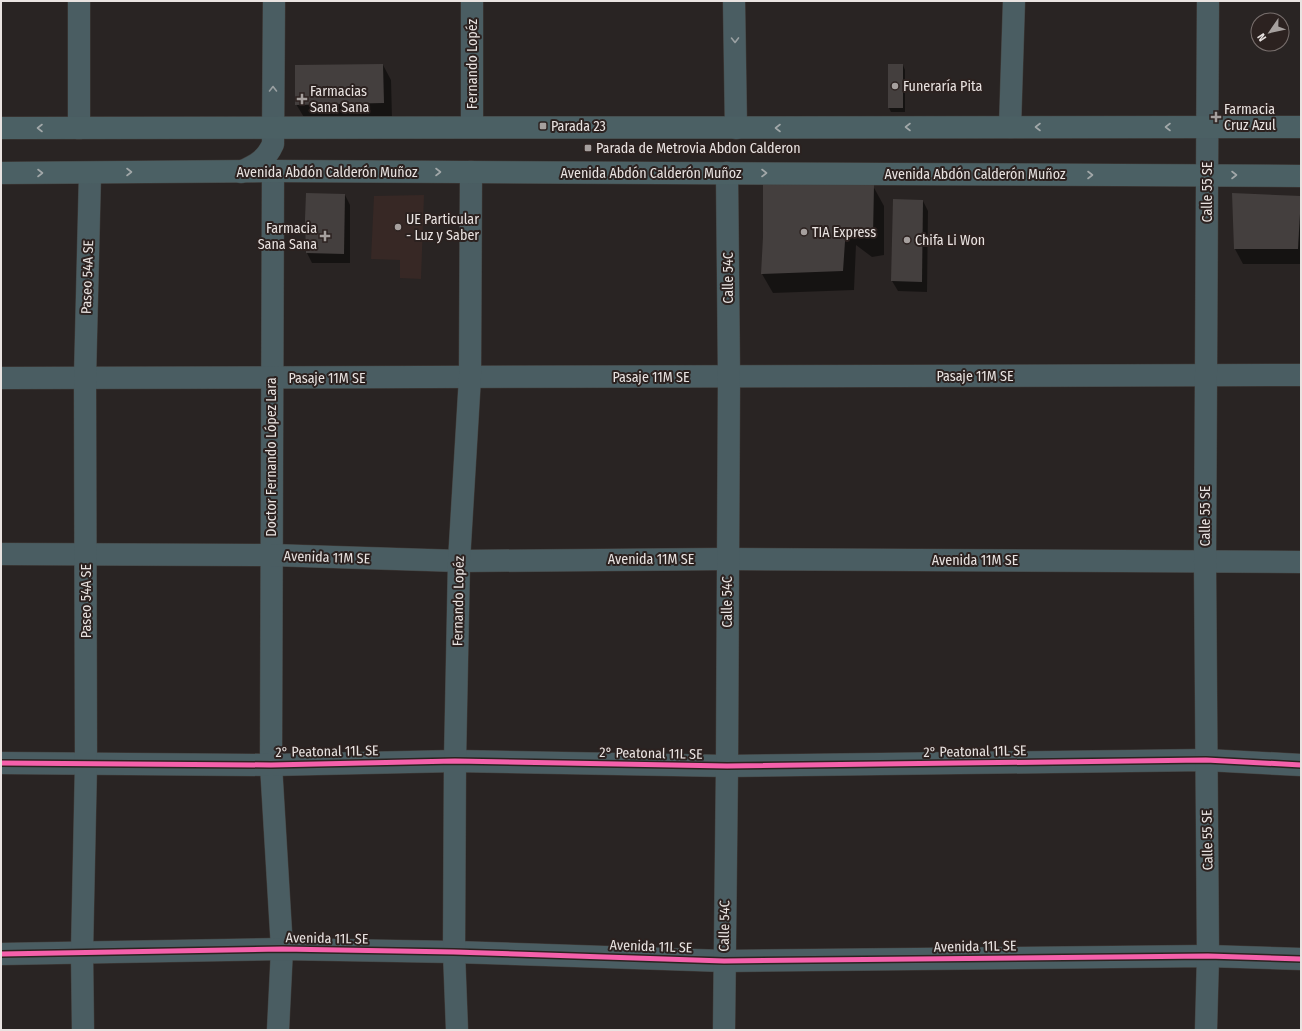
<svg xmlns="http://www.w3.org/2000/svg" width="1302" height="1031" viewBox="0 0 1302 1031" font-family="'Fira Sans Condensed',sans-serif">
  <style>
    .built { fill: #372825 }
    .shadow { fill: #0007 }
    .building { fill: #443f3e }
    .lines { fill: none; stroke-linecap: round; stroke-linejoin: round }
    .minor-casing { stroke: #43403e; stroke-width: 23 }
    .major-casing { stroke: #43403e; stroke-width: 23 }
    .minor { stroke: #4a5d62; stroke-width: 22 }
    .major { stroke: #4b6064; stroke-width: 22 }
    .cycleway-casing { stroke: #2c2220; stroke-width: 8 }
    .cycleway { stroke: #f560ab; stroke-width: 5 }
    .oneway { stroke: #9aa0a2 }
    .oneway2 { stroke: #a2a8a9 }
    .poi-dot { fill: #a6a09e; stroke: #2c2220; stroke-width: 1.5 }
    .labels { text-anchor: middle; stroke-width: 4; stroke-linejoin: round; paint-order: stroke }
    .street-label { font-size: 14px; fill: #e9e3e1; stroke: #2c2220 }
    .poi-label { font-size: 14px; fill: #e9e3e1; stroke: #2c2220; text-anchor: start }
  </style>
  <rect width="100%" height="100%" fill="#292423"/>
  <path class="built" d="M424,195l-3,84 -21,-1v-18l-29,-1 3,-63z"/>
  <g class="shadow">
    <path d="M383,65l8,15 1,38 -87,1 -9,-15z"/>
    <path d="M903,65l2,5v42h-14l-2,-4z"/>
    <path d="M873,186l11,20v49l-12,2 -16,-12 -2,45 -81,3 -11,-19z"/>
    <path d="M345,195l5,10v58h-38l-5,-10z"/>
    <path d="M1301,197v67h-58l-8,-15z"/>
    <path d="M923,201l5,10 -1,81 -29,-1 -6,-10z"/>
  </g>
  <g class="building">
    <path d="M383,64l1,39 -89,2v-40z"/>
    <rect x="888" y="64" width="15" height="44"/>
    <path d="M763,181l111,4 -1,51 -12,2 -15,-11 -3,44 -82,3 2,-37z"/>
    <path d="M306,193l39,1 -1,60 -38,-1 -1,-34z"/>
    <path d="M1232,193l69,3 -3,53h-64z"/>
    <path d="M893,199l30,1 -1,82 -31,-1z"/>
  </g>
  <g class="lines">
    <defs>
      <g id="minor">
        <path d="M734,1l2,127"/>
        <path d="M472,127v-126"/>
        <path d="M1010,127l4,-126"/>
        <path d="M79,128v-127"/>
        <path d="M273,171l-2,594 11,184 -4,81"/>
        <path d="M241,172c15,-7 25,-12 32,-28l1,-143"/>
        <path d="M1,378l1300,-3"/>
        <path d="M1,554l270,1 188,6 268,-2 574,3"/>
        <path d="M1,763l270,2 184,-4 272,5 479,-6 95,5"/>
        <path d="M1,954l281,-5 172,3 270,9 484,-5 93,3"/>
        <path d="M83,1030l-1,-78 4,-188 -1,-386 5,-205"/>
        <path d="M457,1030l-3,-78 1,-191 4,-200 11,-184 1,-205"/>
        <path d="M724,1030l3,-264 2,-389 -2,-204"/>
        <path d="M1206,1030l2,-74 -3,-394 3,-561"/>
      </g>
      <g id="major">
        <path d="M1,128c433,0 867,-1 1300,-1"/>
        <path d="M1,173l272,-2 1028,5"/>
      </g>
    </defs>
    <use href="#minor" class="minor-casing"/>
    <use href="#major" class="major-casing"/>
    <use href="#minor" class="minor"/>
    <use href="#major" class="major"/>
    <defs>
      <g id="cycleway">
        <path d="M1,763l270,2 184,-4 272,5 479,-6 95,5"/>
        <path d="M1,954l281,-5 172,3 270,9 484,-5 93,3"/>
      </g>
    </defs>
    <use href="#cycleway" class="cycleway-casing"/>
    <use href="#cycleway" class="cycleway"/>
  </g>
  <defs><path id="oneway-chevron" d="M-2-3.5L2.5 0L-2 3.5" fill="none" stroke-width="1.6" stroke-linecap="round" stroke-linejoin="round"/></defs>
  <g class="oneway">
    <use href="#oneway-chevron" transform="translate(735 40) rotate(89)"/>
    <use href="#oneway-chevron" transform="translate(273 89) rotate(-90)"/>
  </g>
  <g class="oneway2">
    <use href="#oneway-chevron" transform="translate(908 127) rotate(180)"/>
    <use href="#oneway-chevron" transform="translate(1038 127) rotate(-180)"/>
    <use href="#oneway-chevron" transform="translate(1168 127) rotate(-180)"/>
    <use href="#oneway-chevron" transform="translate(40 128) rotate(180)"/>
    <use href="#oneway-chevron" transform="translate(778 128) rotate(180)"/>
    <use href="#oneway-chevron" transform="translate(129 172)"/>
    <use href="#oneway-chevron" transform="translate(438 172)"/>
    <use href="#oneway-chevron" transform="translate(40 173)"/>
    <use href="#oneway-chevron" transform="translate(764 173)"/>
    <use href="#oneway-chevron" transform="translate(1090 175)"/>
    <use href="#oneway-chevron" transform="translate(1234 175)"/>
  </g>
  <g class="poi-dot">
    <circle cx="895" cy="86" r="4"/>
    <path d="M300 93h4v4h4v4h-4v4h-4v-4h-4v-4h4z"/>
    <path d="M1214 111h4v4h4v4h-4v4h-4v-4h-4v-4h4z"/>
    <rect x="539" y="122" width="8" height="8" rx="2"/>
    <rect x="584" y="144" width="8" height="8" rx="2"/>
    <circle cx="398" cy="227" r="4"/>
    <circle cx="804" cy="232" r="4"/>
    <path d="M323 230h4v4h4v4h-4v4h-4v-4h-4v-4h4z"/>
    <circle cx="907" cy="240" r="4"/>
  </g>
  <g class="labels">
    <g class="street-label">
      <text transform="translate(472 64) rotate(-90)" y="5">Fernando Lopéz</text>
      <text x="327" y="177">Avenida Abdón Calderón Muñoz</text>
      <text x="651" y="178">Avenida Abdón Calderón Muñoz</text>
      <text x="975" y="179">Avenida Abdón Calderón Muñoz</text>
      <text transform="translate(1207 192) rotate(-90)" y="5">Calle 55 SE</text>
      <text transform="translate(87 277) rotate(-88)" y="5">Paseo 54A SE</text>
      <text transform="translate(728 278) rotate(-90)" y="5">Calle 54C</text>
      <text x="975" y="381">Pasaje 11M SE</text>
      <text x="651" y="382">Pasaje 11M SE</text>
      <text x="327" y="383">Pasaje 11M SE</text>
      <text transform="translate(271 457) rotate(-90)" y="5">Doctor Fernando López Lara</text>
      <text transform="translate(1205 516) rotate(-90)" y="5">Calle 55 SE</text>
      <text transform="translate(327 557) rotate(2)" y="5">Avenida 11M SE</text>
      <text x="651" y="564">Avenida 11M SE</text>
      <text x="975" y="565">Avenida 11M SE</text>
      <text transform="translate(86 601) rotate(-90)" y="5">Paseo 54A SE</text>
      <text transform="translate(458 601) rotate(-89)" y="5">Fernando Lopéz</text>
      <text transform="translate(727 602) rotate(-90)" y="5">Calle 54C</text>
      <text transform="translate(327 751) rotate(-1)" y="5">2° Peatonal 11L SE</text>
      <text transform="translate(975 751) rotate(-1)" y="5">2° Peatonal 11L SE</text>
      <text transform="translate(651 753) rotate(1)" y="5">2° Peatonal 11L SE</text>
      <text transform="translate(1207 840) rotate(-91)" y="5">Calle 55 SE</text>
      <text transform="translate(724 926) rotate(-89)" y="5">Calle 54C</text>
      <text transform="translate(327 938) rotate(1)" y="5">Avenida 11L SE</text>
      <text transform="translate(651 946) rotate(2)" y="5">Avenida 11L SE</text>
      <text transform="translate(975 946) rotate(-1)" y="5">Avenida 11L SE</text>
    </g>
    <g class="poi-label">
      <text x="903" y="91">Funeraría Pita</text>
      <text x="310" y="96">Farmacias<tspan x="310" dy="16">Sana Sana</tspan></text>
      <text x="1224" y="114">Farmacia<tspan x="1224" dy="16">Cruz Azul</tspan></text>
      <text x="551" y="131">Parada 23</text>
      <text x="596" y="153">Parada de Metrovia Abdon Calderon</text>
      <text x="406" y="224">UE Particular<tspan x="406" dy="16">- Luz y Saber</tspan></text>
      <text x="317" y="233" text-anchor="end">Farmacia<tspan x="317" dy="16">Sana Sana</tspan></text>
      <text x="812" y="237">TIA Express</text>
      <text x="915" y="245">Chifa Li Won</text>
    </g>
  </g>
  <rect width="1302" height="1031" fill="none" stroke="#e9e3e1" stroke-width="4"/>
  <g transform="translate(1270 32) rotate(236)"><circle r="19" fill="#2c2220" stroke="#786f6d"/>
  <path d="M0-3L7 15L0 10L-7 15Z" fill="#a6a09e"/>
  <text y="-6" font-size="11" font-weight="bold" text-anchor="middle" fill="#e9e3e1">N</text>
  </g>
</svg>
